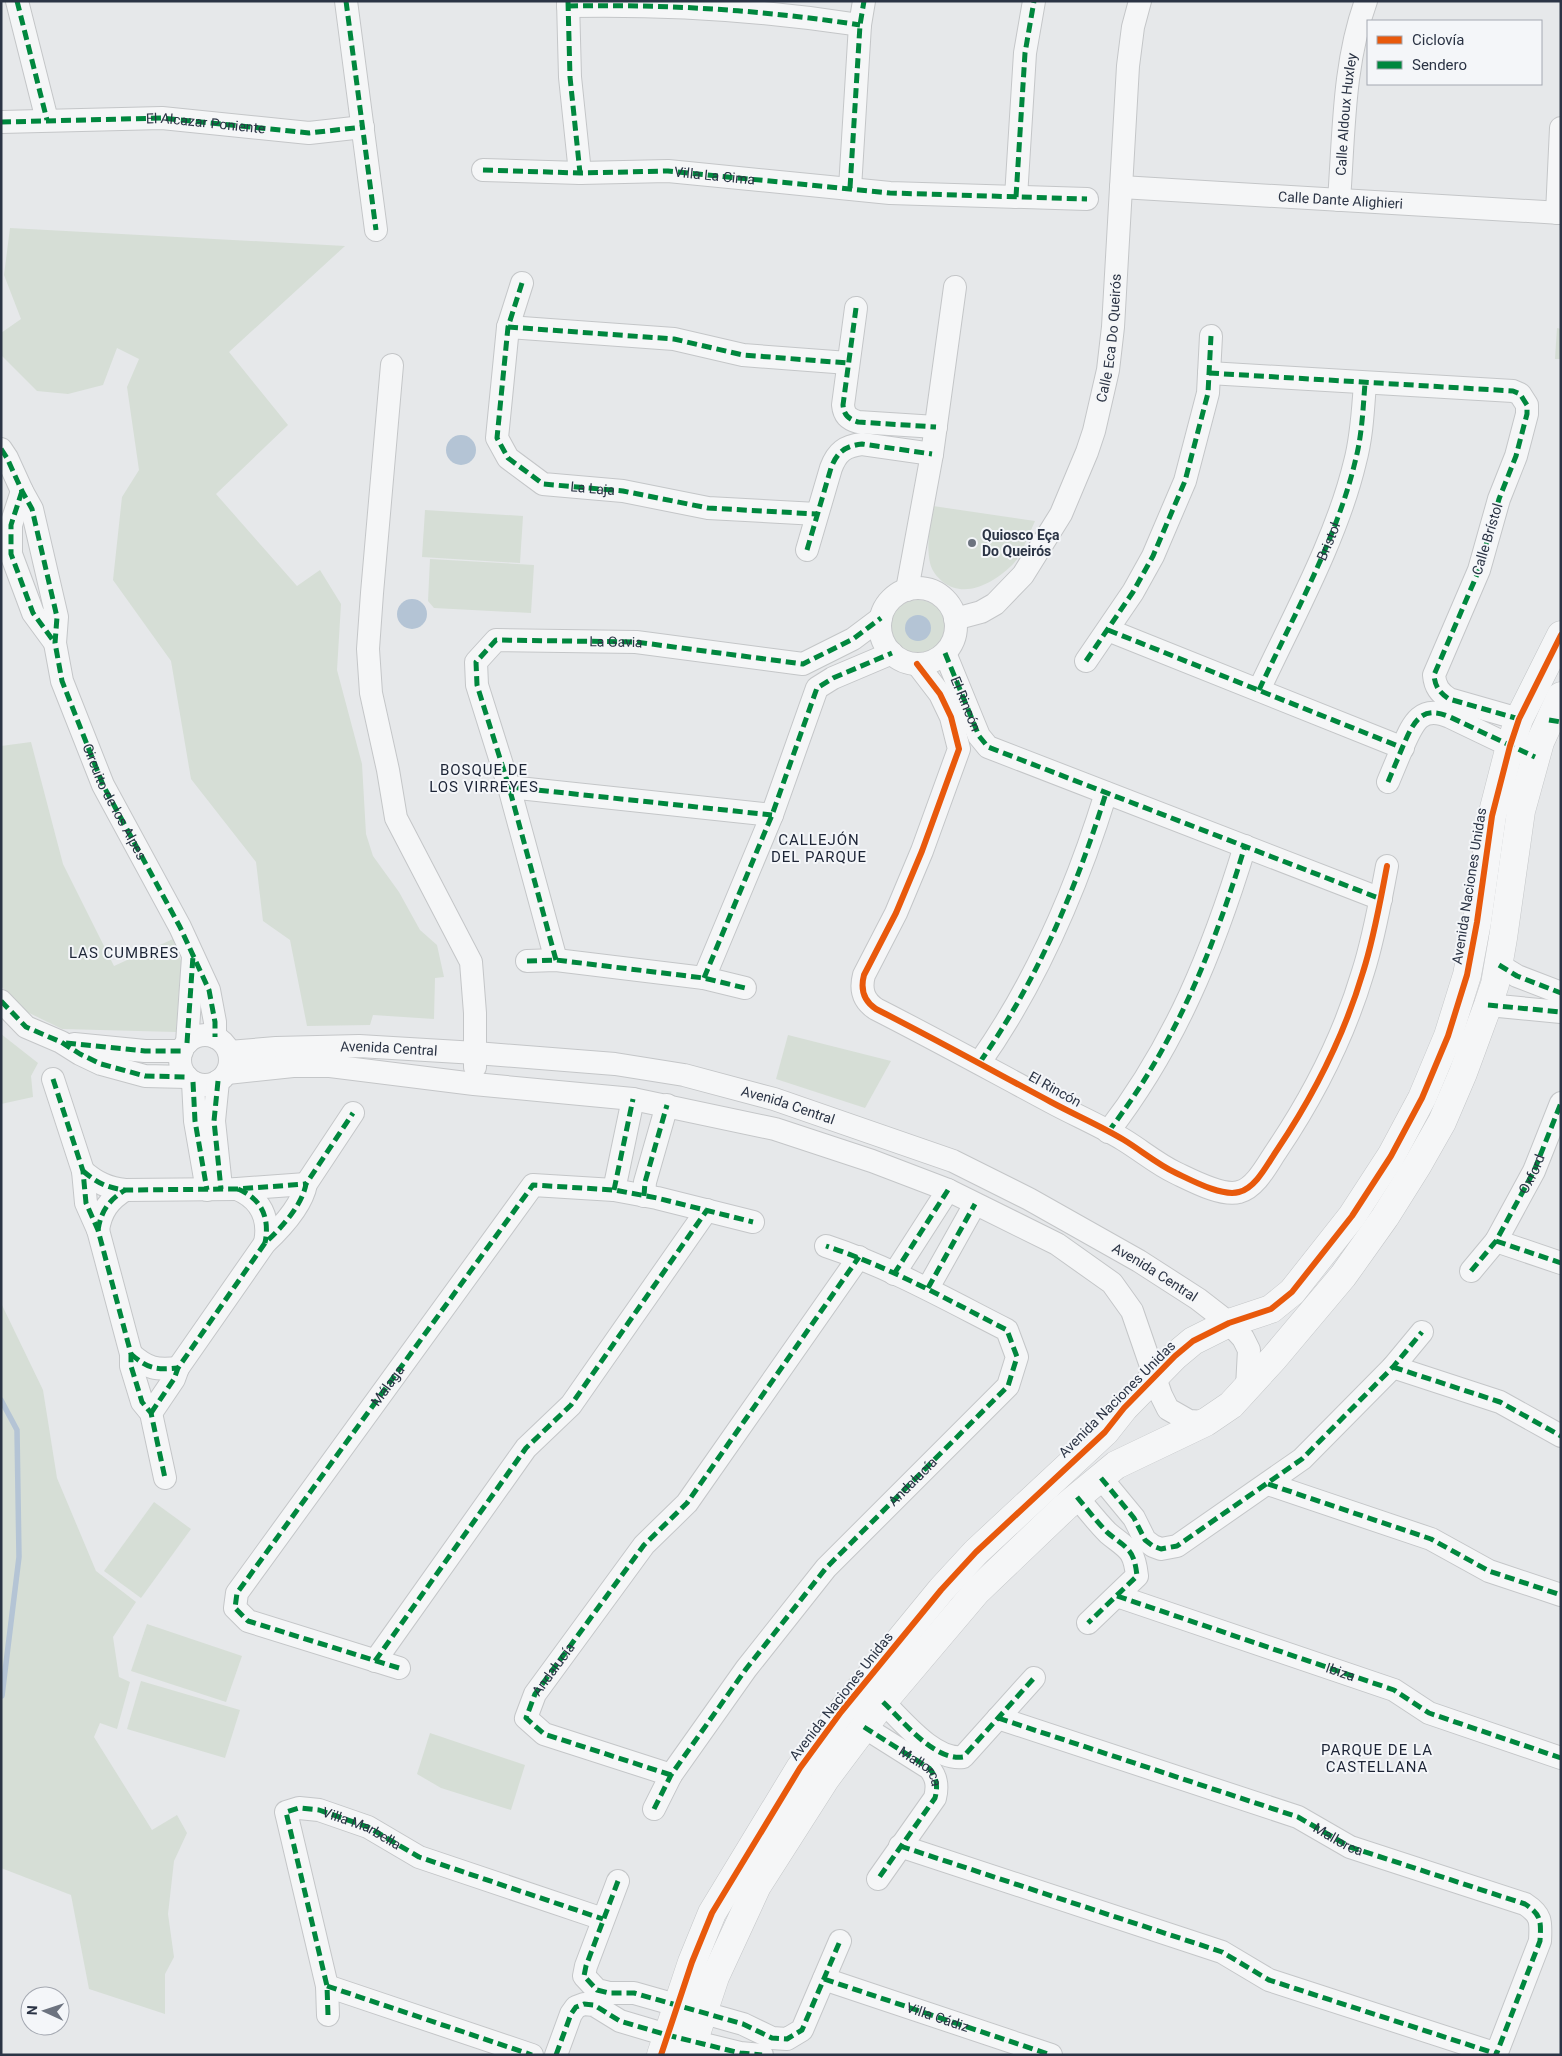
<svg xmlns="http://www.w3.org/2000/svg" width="1562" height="2056" viewBox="0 0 1562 2056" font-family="Roboto,sans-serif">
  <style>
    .green { fill: #d6ded6 }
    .water { fill: #b4c4d5 }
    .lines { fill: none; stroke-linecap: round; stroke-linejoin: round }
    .stream { stroke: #b4c4d5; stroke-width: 5.5 }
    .minor-casing { stroke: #c4c6c8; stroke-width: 24 }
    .tertiary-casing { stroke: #c4c6c8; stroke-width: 29 }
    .minor { stroke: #f5f6f7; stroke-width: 22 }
    .tertiary { stroke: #f5f6f7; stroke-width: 28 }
    .quiet { stroke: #00873e; stroke-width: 5; stroke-dasharray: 10 5; stroke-linecap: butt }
    .cycleway-casing { stroke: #f4f6f9; stroke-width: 9 }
    .cycleway { stroke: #e8590c; stroke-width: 6 }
    .poi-dot { fill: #6c737f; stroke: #f4f6f9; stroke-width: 2 }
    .labels { text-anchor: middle; stroke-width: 4; stroke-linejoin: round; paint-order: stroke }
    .street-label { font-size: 14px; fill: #2b3445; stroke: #f4f6f9 }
    .poi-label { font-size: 14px; font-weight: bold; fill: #2b3445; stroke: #f4f6f9; text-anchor: start }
    .neighbourhood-label { font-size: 15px; letter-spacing: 1px; fill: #1d2536; stroke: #f4f6f9 }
  </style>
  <rect width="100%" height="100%" fill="#e6e8ea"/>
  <g class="green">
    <path d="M10,228l335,18 -116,106 59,73 -72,69 81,92 23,-16 21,34 -4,66 25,94 4,70 7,22 26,36 21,38 17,15 7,32 -9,1 -1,41 -61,-4 -3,10 -63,1 -17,-86 -27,-19 -7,-59 -65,-83 -20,-118 -58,-81 9,-83 17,-27 -12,-83 12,-28 -22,-11 -14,37 -35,9 -31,-3 -36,-36v-22l20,-14 -17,-44z"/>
    <path d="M1557,328l4,1v30h-6z"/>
    <path d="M933,506l102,15c-6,13 -12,31 -21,42 -17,18 -48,37 -71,19 -6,-5 -11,-11 -13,-19 -4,-19 0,-38 3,-57z"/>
    <path d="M425,510l98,6 -3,47 -98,-6z"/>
    <path d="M430,559l104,6 -3,48 -97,-5 -6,-7z"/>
    <circle cx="918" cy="628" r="28"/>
    <path d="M31,742l32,122 51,102 59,-27 8,22 -5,71 -114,-3 -39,-19 -22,-24v-240z"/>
    <path d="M1,1034l37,29 -7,13 2,21 -32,7z"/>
    <path d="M788,1035l103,26 -26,47 -89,-29z"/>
    <path d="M1,1303l42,87 14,88 39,93 40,31 -23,35 6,40 11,5 -13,47 -17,-6 -6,14 58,93 25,-15 10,18 -13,28 -6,53 6,43 -9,17v40l-76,-25 -18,-94 -70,-27z"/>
    <path d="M154,1502l37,27 -50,69 -37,-27z"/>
    <path d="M147,1624l95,32 -16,46 -95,-31z"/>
    <path d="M141,1681l99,29 -15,48 -98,-29z"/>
    <path d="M430,1733l95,32 -14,45 -70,-22 -24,-14z"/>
  </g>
  <g class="water">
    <circle cx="461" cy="450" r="15"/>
    <circle cx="412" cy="614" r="15"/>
    <circle cx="918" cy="628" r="13"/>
  </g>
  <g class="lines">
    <path class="stream" d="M1,1400l16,30 2,127 -17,139"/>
    <defs>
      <g id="minor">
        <path d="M17,1l30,119"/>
        <path d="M346,1l30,229"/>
        <path d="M568,1l2,76 10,96"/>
        <path d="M568,6c99,-2 195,4 292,19"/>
        <path d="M1,122l161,-4 147,15 54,-6"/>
        <path id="s1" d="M483,170l97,3 88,-2 222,22 197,6"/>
        <path id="s2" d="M1121,187l440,26"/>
        <path d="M850,188l10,-163 4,-24"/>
        <path d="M1016,197l9,-144 9,-52"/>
        <path id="s3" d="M1339,200c5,-66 4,-136 27,-199"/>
        <path d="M1557,213l4,-85"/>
        <path id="s4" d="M522,283l-14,44 -11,111 11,20 35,26 80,7 85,17 109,6"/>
        <path d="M856,308l-13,97c1,10 5,14 15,17l78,5"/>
        <path d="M508,327l166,12 69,16 105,8"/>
        <path d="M392,365l-20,228 -4,56 3,44 17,77 8,48 75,144 4,51v54"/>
        <path d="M1209,373l304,18 7,3 7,11v9l-11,42 -17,43 -20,71 -45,105c1,12 6,18 15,24l70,20"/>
        <path d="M1,449l6,9 15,33 10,18 25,108 -2,26 7,38 41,104 77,142 29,63 6,32v15"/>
        <path d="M22,491l-11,34v29l22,59 22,30"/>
        <path d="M807,550l24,-82c6,-16 14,-22 31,-24l70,10"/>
        <circle cx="918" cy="626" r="38"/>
        <path d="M907,590l25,-136 23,-167"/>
        <path id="s5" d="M955,619l26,-7 14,-8 28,-29 38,-61 26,-62 7,-21 14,-61 5,-43 15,-261 5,-39 7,-26"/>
        <path d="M1108,630l295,118"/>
        <path d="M945,653l34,83 9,11 393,152"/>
        <path d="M1086,661l47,-69 20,-36 32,-75 23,-88 3,-57"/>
        <path d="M917,664l23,30 11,23 8,32 -37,102 -26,62 -32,62c-4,15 0,26 12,34 59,30 117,62 175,93 24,13 50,24 73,38 18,11 33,24 52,33 15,7 46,24 63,19 17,-4 29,-29 38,-42 37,-55 67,-114 86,-178 11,-34 17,-70 24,-106"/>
        <path d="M1259,690c33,-71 78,-152 96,-228 7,-26 8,-53 10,-79"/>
        <path d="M1388,782c5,-12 10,-24 15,-36 10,-23 18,-42 47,-29l75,36"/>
        <path d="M509,787l263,28"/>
        <path d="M556,960l-47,-173 -32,-102 -1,-23 20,-22 140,2 167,22 50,-25 28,-21"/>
        <path d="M527,961l29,-1 148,18 41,10"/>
        <path d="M1499,965l18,11 44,17"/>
        <path d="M704,978l68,-163 45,-127 16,-10 59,-25"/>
        <path d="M1,1001l25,26 35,15 19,12 21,10 44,12 42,1"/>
        <path d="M1488,1005l73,7"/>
        <circle cx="205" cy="1060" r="25"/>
        <path d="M187,1043l6,-86"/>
        <path d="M74,1044l71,7h37"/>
        <path id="s6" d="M229,1052l47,-4 83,-2 117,7 139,11 69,11 90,24 179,62 76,38 110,62 59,38 31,24 14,15 6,12 -2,37"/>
        <path d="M980,1062c57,-81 97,-175 126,-269"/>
        <path d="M227,1073l66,-7h37l144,18 159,15 142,30 97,32 76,29 109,54 55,39 20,28 29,84 7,14 21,12 17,1"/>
        <path d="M53,1079l30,92 3,32 12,27 33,124v12l11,36 9,11 14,65"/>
        <path d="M218,1081l-4,40 7,66"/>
        <path d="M193,1082l2,39 12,69"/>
        <path d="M1108,1132c67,-87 105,-181 137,-286"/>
        <path d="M83,1171c14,12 25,17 42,19l112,-1 69,-5"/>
        <path d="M237,1189c24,10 33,29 28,54"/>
        <path d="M614,1190l19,-91"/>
        <path d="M644,1196l1,-14 22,-77"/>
        <path d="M98,1230c3,-19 11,-30 27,-40"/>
        <path d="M1496,1241l65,22"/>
        <path d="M1471,1271l25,-30 38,-70 27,-68"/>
        <path d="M894,1274l54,-84"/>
        <path d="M928,1288l47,-84"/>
        <path d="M131,1354c17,15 25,16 47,14"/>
        <path d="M1393,1367l107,35 61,34"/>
        <path d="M151,1413l23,-34 4,-11 87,-125c16,-15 37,-37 41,-59l47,-71"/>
        <path d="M1101,1478l33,40 11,22 8,6 8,3 16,-3 125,-87 91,-92 29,-35"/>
        <path d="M1268,1484l163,55 58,32 72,24"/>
        <path d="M1077,1497c10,12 20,25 31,36 19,16 26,15 29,43l-49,47"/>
        <path id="s7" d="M1117,1596l277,94 35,23 132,45"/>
        <path d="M375,1661l151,-213 45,-43 136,-195"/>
        <path d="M399,1668l-151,-47 -13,-13 2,-15 296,-408 81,5 43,8 96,24"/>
        <path d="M883,1702c20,19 51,59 80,55l71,-79"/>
        <path id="s8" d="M998,1718l300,99 52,30 175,57c17,11 16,18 15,37l-44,114"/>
        <path d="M864,1727l65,41c8,9 9,18 6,30l-57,81"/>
        <path id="s9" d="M671,1775l-127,-41 -18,-16 9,-24 109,-149 43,-42 172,-246"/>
        <path d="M654,1809l17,-34 75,-106 80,-101 182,-182 9,-29 -10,-27c-59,-30 -117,-63 -181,-84"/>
        <path d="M900,1846l322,106 47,28 228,74"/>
        <path d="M618,1881l-32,85 -2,10 13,14 12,3h25l109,31 29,14 15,1 15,-9 38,-89"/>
        <path id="s10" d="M824,1979l227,76"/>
        <path d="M327,1986l205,69"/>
        <path d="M328,2015l-1,-29 -41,-174 13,-4 20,2 49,17 51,30 184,62"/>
        <path d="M556,2055l15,-41 5,-7 8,-3 10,1 26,16 47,14 73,18 22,2"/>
      </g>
      <g id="tertiary">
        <path d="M661,2055l31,-93 20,-49 88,-145 41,-56 100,-122 35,-38 129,-120 19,-24 51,-52 18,-15 36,-18 42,-14 21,-17 60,-76 39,-60 31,-58 26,-62 19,-61 10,-53 15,-106 18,-70 9,-27 42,-84"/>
        <path d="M689,2055l26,-78 42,-91 69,-108 57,-76 94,-111 88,-84 51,-42 90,-43 25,-17 43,-47 69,-82 42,-59 32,-51 25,-44 21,-49 25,-68 7,-21 8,-46 18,-127 19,-69 21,-46"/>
      </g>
    </defs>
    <use href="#minor" class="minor-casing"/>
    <use href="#tertiary" class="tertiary-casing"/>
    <use href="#minor" class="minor"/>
    <use href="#tertiary" class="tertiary"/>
    <g class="quiet">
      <path d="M17,1l30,119"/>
      <path d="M346,1l30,229"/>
      <path d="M568,1l2,76 10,96"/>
      <path d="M568,6c99,-2 195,4 292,19"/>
      <path id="s11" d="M1,122l161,-4 147,15 54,-6"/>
      <path d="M483,170l97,3 88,-2 222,22 197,6"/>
      <path d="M850,188l10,-163 4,-24"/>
      <path d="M1016,197l9,-144 9,-52"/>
      <path d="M522,283l-14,44 -11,111 11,20 35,26 80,7 85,17 109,6"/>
      <path d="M856,308l-13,97c1,10 5,14 15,17l78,5"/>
      <path d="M508,327l166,12 69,16 105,8"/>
      <path d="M1209,373l304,18 7,3 7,11v9l-11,42 -17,43 -20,71 -45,105c1,12 6,18 15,24l70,20"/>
      <path id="s12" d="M1,449l6,9 15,33 10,18 25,108 -2,26 7,38 41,104 77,142 29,63 6,32v15"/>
      <path d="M22,491l-11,34v29l22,59 22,30"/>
      <path d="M807,550l24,-82c6,-16 14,-22 31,-24l70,10"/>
      <path d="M1108,630l295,118"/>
      <path id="s13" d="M945,653l34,83 9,11 393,152"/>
      <path d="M1086,661l47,-69 20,-36 32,-75 23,-88 3,-57"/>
      <path id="s14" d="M1259,690c33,-71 78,-152 96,-228 7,-26 8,-53 10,-79"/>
      <path d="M1549,720l12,2"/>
      <path d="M1388,782c5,-12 10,-24 15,-36 10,-23 18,-42 47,-29l85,40"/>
      <path d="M509,787l263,28"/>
      <path id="s15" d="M556,960l-47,-173 -32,-102 -1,-23 20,-22 140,2 167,22 50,-25 28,-21"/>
      <path d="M527,961l29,-1 148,18 41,10"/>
      <path d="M1499,965l18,11 44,17"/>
      <path d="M704,978l68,-163 45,-127 16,-10 59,-25"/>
      <path d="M1,1001l25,26 35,15 19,12 21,10 44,12 42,1"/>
      <path d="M1488,1005l73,7"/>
      <path d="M66,1043l79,8h37"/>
      <path d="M187,1043l6,-87"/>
      <path d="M980,1062c57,-81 97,-175 126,-269"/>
      <path d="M53,1079l30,92 3,32 12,27 33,124v12l11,36 9,11 14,65"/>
      <path d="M218,1081l-4,40 7,68"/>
      <path d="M193,1082l2,39 12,69"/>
      <path d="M1108,1132c67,-87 105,-181 137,-286"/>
      <path d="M83,1171c14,12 25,17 42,19l112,-1 69,-5"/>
      <path d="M238,1189c24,10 32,29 27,54"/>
      <path d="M614,1190l19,-91"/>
      <path d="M644,1196l1,-14 22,-77"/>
      <path d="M98,1230c3,-19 11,-30 27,-40"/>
      <path d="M1496,1241l65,22"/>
      <path id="s16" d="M1471,1271l25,-30 38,-70 27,-68"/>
      <path d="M894,1274l54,-84"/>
      <path d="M928,1288l47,-84"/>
      <path d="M131,1354c17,15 25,16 47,14"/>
      <path d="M1393,1367l107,35 61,34"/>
      <path d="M151,1413l23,-34 4,-11 87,-125c16,-15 37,-37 41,-59l47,-71"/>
      <path d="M1101,1478l33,40 11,22 8,6 8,3 16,-3 125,-87 91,-92 29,-35"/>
      <path d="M1268,1484l163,55 58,32 72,24"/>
      <path d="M1077,1497c10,12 20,25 31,36 19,16 26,15 29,43l-49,47"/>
      <path d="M1117,1596l277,94 35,23 132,45"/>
      <path d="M375,1661l151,-213 45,-43 136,-195"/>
      <path id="s17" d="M399,1668l-151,-47 -13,-13 2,-15 296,-408 81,5 43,8 96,24"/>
      <path d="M883,1702c20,19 51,59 80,55l71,-79"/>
      <path d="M998,1718l300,99 52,30 175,57c17,11 16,18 15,37l-44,114"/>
      <path id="s18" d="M864,1727l65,41c8,9 9,18 6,30l-57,81"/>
      <path d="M671,1775l-127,-41 -18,-16 9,-24 109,-149 43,-42 172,-246"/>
      <path id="s19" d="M654,1809l17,-34 75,-106 80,-101 182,-182 9,-29 -10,-27c-59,-30 -117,-63 -181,-84"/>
      <path d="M900,1846l322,106 47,28 228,74"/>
      <path d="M618,1881l-32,85 -2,10 13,14 12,3h25l109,31 29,14 15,1 15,-9 38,-89"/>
      <path d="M824,1979l227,76"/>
      <path d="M327,1986l205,69"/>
      <path id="s20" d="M328,2015l-1,-29 -41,-174 13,-4 20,2 49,17 51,30 184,62"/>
      <path d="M556,2055l15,-41 5,-7 8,-3 10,1 26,16 47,14 73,18 22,2"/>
    </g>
    <defs>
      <g id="cycleway">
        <path d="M917,664l23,30 11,23 8,32 -37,102 -26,62 -32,62c-4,15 0,26 12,34 59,30 117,62 175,93 24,13 50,24 73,38 18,11 33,24 52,33 15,7 46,24 63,19 17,-4 29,-29 38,-42 37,-55 67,-114 86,-178 11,-34 17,-70 24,-106"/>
        <path d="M661,2055l31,-93 20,-49 88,-145 41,-56 100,-122 35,-38 129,-120 19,-24 51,-52 18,-15 36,-18 42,-14 21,-17 60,-76 39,-60 31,-58 26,-62 19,-61 10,-53 15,-106 18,-70 9,-27 42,-84"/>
      </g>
    </defs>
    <use href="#cycleway" class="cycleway-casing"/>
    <use href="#cycleway" class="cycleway"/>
  </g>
  <circle class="poi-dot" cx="972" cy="543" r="5"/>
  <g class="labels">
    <g class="street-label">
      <text dy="5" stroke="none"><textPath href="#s3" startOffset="86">Calle Aldoux Huxley</textPath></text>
      <text dy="5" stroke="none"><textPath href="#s11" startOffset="205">El Alcazar Poniente</textPath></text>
      <text dy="5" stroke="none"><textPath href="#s1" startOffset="232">Villa La Cima</textPath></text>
      <text dy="5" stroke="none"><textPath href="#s2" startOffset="220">Calle Dante Alighieri</textPath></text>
      <text dy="5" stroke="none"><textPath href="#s5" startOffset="339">Calle Eca Do Queirós</textPath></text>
      <text dy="5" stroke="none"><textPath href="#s4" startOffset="274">La Laja</textPath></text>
      <text transform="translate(1487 539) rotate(-73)" y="5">Calle Brístol</text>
      <text dy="5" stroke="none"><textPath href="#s14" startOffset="164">Bristol</textPath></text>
      <text dy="5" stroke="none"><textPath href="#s15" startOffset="459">La Gavia</textPath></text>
      <text dy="5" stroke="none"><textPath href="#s13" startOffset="55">El Rincón</textPath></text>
      <text dy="5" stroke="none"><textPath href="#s12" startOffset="375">Circuito de los Alpes</textPath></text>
      <text transform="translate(1469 886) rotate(-81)" y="5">Avenida Naciones Unidas</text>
      <text dy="5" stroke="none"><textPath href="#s6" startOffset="160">Avenida Central</textPath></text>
      <text transform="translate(1055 1089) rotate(29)" y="5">El Rincón</text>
      <text dy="5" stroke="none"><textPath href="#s6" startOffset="565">Avenida Central</textPath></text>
      <text dy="5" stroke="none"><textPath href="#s16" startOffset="115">Oxford</textPath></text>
      <text dy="5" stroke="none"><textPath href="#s6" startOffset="970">Avenida Central</textPath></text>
      <text dy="5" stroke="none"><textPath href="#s17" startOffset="448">Málaga</textPath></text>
      <text transform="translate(1117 1399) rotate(-45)" y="5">Avenida Naciones Unidas</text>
      <text dy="5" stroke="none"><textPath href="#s19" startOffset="419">Andalucía</textPath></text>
      <text dy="5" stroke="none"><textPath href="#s9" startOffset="214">Andalucía</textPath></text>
      <text dy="5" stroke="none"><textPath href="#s7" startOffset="236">Ibiza</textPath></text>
      <text transform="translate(841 1696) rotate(-52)" y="5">Avenida Naciones Unidas</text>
      <text dy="5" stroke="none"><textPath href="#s18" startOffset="70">Mallorca</textPath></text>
      <text dy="5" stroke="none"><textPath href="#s20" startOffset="288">Villa Marbella</textPath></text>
      <text dy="5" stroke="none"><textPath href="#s8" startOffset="362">Mallorca</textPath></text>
      <text dy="5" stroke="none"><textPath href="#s10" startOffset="120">Villa Cádiz</textPath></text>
    </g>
    <g class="poi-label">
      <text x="982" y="540">Quiosco Eça<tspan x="982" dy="16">Do Queirós</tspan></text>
    </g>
    <g class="neighbourhood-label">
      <text x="484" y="775">BOSQUE DE<tspan x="484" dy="17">LOS VIRREYES</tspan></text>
      <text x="819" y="845">CALLEJÓN<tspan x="819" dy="17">DEL PARQUE</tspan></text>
      <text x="124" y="958">LAS CUMBRES</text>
      <text x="1377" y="1755">PARQUE DE LA<tspan x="1377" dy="17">CASTELLANA</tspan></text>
    </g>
  </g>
  <rect width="1562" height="2056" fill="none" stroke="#2b3445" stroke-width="5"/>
  <rect x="1367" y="20" width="175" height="65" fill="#f4f6f9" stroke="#a4a8b1"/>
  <rect x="1377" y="36" width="25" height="8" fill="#e8590c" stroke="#a4a8b1"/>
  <text x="1412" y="45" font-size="15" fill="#2b3445">Ciclovía</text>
  <rect x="1377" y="61" width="25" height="8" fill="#00873e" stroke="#a4a8b1"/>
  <text x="1412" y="70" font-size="15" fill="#2b3445">Sendero</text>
  <g transform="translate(45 2011) rotate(273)"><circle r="24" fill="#f4f6f9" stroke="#a4a8b1"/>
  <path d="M0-4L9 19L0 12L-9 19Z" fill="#6c737f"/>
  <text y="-8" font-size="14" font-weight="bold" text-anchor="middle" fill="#2b3445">N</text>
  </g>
</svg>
